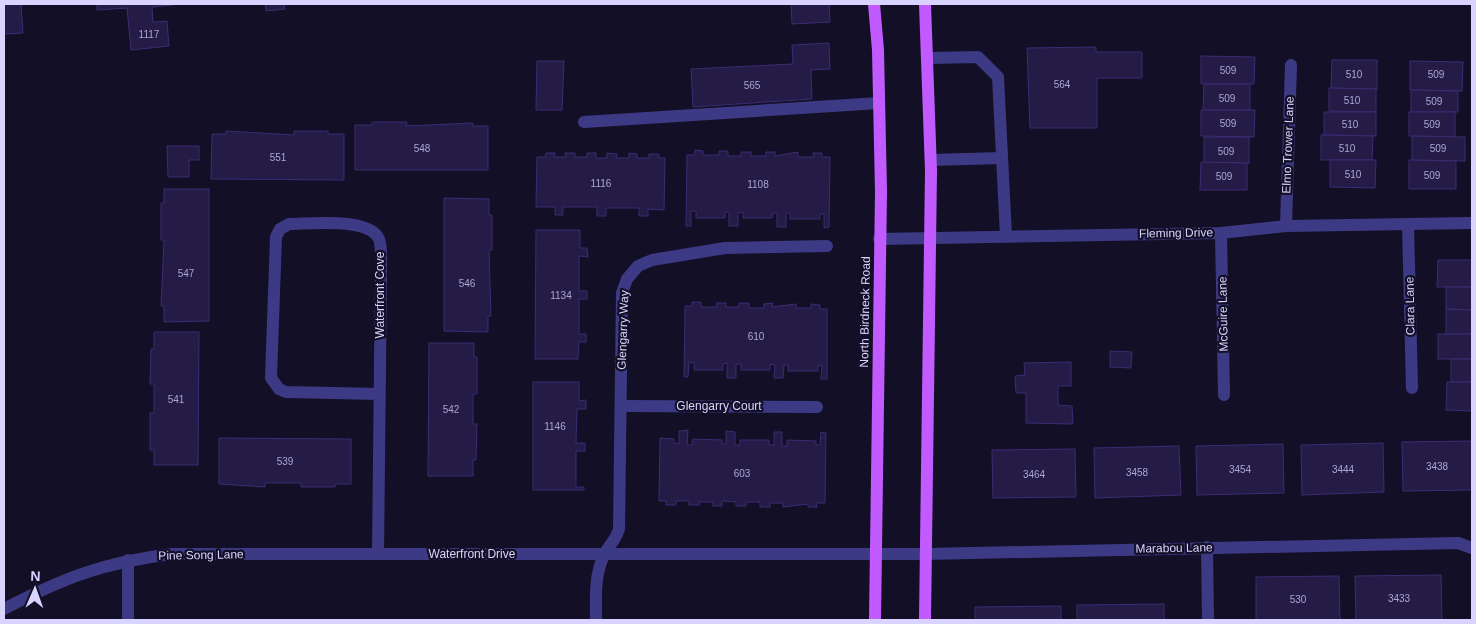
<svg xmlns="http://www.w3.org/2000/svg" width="1476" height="624" viewBox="0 0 1476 624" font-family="Arial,sans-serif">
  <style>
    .building { fill: #241b47; stroke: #3b2d73 }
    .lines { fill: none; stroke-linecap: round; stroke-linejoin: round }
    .minor { stroke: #3d3a85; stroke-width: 12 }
    .major { stroke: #c25bff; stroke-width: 12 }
    .labels { text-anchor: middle; stroke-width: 4.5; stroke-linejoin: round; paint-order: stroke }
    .number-label { font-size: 10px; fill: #aca6d1 }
    .street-label { font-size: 12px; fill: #d9d4ff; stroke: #130f26 }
  </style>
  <rect width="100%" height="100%" fill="#130f26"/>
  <g class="building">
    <path d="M4,4h17l2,29 -19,1z"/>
    <path d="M97,4h84l-29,3 1,15 14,-1 2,25 -38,4 -4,-42 -30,2z"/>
    <path d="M265,4h19l1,5 -19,2z"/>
    <path d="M791,4h38l1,18 -38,2z"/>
    <path d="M829,43l1,26 -19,1 1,29 -119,8 -2,-38 102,-5 -1,-19z"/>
    <path d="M1096,47v5h46v26h-45v50h-67l-3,-80z"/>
    <path d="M1201,56l54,1 -1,27h-53z"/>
    <path d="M1332,60h45v29l-46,-1z"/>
    <path d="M537,61h27l-2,49h-26z"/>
    <path d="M1410,61l53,1 -1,29 -52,-1z"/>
    <path d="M1204,84h46v26h-47z"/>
    <path d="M1329,88l47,1v23l-47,-1z"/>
    <path d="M1411,90l47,1v21h-47z"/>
    <path d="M1201,110h54l-1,27 -53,-1z"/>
    <path d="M1324,112h52v24l-52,-1z"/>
    <path d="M1409,112h46v25l-46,-1z"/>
    <path d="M372,122h35l-1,4 67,-3v3h15v44h-133v-45h17z"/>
    <path d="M226,131l68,4v-4h34v3h16v46l-133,-1 1,-45h14z"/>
    <path d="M1321,135l52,1 -1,24h-51z"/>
    <path d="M1412,136l53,1v24l-53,-1z"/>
    <rect x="1204" y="137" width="45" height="26"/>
    <path d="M167,146h32v14h-10v17h-21z"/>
    <path d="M695,150l8,1v4h16v-4h9v5h13v-4h10v4h15v-4h9v4l23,-4v5h16l-1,-4h9v4h8l-1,70 -5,1v-14h-4v5h-30v-6h-4v14h-9v-14h-4l-1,5h-29v-6l-5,1v13h-9v-14h-4v6h-29v-7h-5v15h-5l1,-71h7z"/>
    <path d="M546,153h9l-1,4h12l-1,-4h10v4h12v-4h9v5h11v-5l10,1 -1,4h13v-5l8,1v4h12v-4h10v4h6l-1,52 -16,-1v7h-9v-8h-33v8h-9v-9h-34v8h-8v-8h-19l1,-50h8z"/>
    <path d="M1330,160h46l-1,28 -45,-1z"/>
    <path d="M1409,160l47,1v28h-47z"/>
    <path d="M1201,162l46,1v27h-47z"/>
    <path d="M164,189h45v132l-45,1v-16h-3l3,-66h-3v-37h3z"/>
    <path d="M444,198l45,1v16h3v35h-3l2,66h-3v16l-44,-1z"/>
    <path d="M536,230h44v18h7l1,9 -9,-1v35h8v8h-8v35h7v8h-7l-1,17h-43z"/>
    <path d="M1438,260h34v27h-35z"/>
    <path d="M1446,287h26v23l-26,-1z"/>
    <path d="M692,302h9v5h16l-1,-4h10v4h13v-4h10v5h15v-4l9,-1 -1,4 24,-3v4h15v-4l9,1v4h7v70h-6l1,-14 -4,1v5h-30v-6h-4l-1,13h-9l1,-13 -5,-1v6h-29v-6h-5v14h-9v-15l-4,1v6h-29v-7l-5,-1 -1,15h-4l1,-71h7z"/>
    <path d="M1446,309l26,1v24h-26z"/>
    <path d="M154,332h45l-1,133h-44v-15h-4v-37h4v-29h-4l1,-35h3z"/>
    <rect x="1438" y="334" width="34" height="25"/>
    <path d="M429,343h45v14h3v37h-4v30h4l-1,36h-3v16h-45z"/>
    <path d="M1110,351l22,1 -1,16 -21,-1z"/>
    <rect x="1451" y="359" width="21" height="23"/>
    <path d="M1071,362v24h-13v19l14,1 1,18 -47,-1v-30h-10l-1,-17 10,-1 -1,-12z"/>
    <path d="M533,382h46v19l7,-1v9h-9l-1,34h9v8h-9v36h8v3h-51z"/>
    <path d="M1447,382h25v29l-26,-1z"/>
    <path d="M688,430l-1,15h5l1,-6 29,1v4h4v-13l9,1v13h5v-5h29v5h5v-13h8v14h5v-6l29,1v4h4l1,-13 5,1 -1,70h-9l1,4h-9v-3l-25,3v-4h-13v4h-10v-5h-14v4h-10v-4l-14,-1v5h-9v-4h-14v3h-10v-4h-13v4h-10v-4h-7l1,-63 14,1v4l5,1v-13z"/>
    <path d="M219,438l132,1v45h-16v3h-34v-4h-36v4l-46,-3z"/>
    <path d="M1472,441v49l-69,1 -1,-49z"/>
    <path d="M1383,443l1,49 -82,3 -1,-50z"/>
    <path d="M1283,444l1,49 -87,2 -1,-49z"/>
    <path d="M1179,446l2,49 -86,3 -1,-50z"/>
    <path d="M1075,449l1,48 -83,1 -1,-48z"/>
    <path d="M1441,575l1,45h-86l-1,-44z"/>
    <path d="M1339,576l1,44h-84v-43z"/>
    <path d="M1164,604v16h-87v-15z"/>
    <path d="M1061,606v14h-86v-13z"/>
  </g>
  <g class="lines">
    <g class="minor">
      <path d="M928,58l50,-1 20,20 8,159"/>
      <path d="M584,122l295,-19"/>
      <path d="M931,160l71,-2"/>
      <path d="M1408,225l4,163"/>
      <path d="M1286,226l5,-161"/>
      <path d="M1221,233l3,162"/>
      <path d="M879,239l342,-6 65,-7 186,-3"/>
      <path d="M621,406l196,1"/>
      <path d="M1207,547l1,73"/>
      <path d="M378,554l3,-283c0,-9 1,-24 -2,-32 -10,-22 -68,-15 -90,-15l-9,5 -4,8 -5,141 8,11 7,3 93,2"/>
      <path d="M128,560v60"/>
      <path d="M4,609c59,-31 101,-47 168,-55h754l532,-11 14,5"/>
      <path d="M596,620c0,-22 -2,-44 8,-65 5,-10 12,-15 15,-26l3,-236 5,-14 11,-13 14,-6 73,-12 102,-2"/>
    </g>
    <g class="major">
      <path d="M874,4l4,46 3,142 -6,428"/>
      <path d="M925,4l6,167 -6,449"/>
    </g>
  </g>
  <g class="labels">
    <g class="number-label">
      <text x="149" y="38">1117</text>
      <text x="1228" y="74">509</text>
      <text x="1354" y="78">510</text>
      <text x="1436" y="78">509</text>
      <text x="1062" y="88">564</text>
      <text x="752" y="89">565</text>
      <text x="1227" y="102">509</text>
      <text x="1352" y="104">510</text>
      <text x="1434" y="105">509</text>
      <text x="1228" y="127">509</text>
      <text x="1350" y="128">510</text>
      <text x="1432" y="128">509</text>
      <text x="422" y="152">548</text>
      <text x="1347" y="152">510</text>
      <text x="1438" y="152">509</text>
      <text x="1226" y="155">509</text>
      <text x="278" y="161">551</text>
      <text x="1353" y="178">510</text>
      <text x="1432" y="179">509</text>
      <text x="1224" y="180">509</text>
      <text x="601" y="187">1116</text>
      <text x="758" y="188">1108</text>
      <text x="186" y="277">547</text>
      <text x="467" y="287">546</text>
      <text x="561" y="299">1134</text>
      <text x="756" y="340">610</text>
      <text x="176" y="403">541</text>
      <text x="451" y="413">542</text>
      <text x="555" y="430">1146</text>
      <text x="285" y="465">539</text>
      <text x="1437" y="470">3438</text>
      <text x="1240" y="473">3454</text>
      <text x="1343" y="473">3444</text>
      <text x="1137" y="476">3458</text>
      <text x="742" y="477">603</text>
      <text x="1034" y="478">3464</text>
      <text x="1399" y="602">3433</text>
      <text x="1298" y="603">530</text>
    </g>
    <g class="street-label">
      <text transform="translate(1288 145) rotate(-88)" y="4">Elmo Trower Lane</text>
      <text transform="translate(1176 233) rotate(-1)" y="4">Fleming Drive</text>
      <text transform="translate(380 295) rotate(-90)" y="4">Waterfront Cove</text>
      <text transform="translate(1410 306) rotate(-91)" y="4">Clara Lane</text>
      <text transform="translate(865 312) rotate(-89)" y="4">North Birdneck Road</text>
      <text transform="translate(1223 314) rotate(-91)" y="4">McGuire Lane</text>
      <text transform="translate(623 330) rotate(-88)" y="4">Glengarry Way</text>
      <text x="719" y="410">Glengarry Court</text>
      <text transform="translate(1174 548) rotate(-1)" y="4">Marabou Lane</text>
      <text x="472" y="558">Waterfront Drive</text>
      <text transform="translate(201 555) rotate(-1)" y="4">Pine Song Lane</text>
    </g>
  </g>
  <rect width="1476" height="624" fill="none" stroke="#d9d4ff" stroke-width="10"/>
  <g transform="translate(35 589) rotate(2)" stroke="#130f26" stroke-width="4" paint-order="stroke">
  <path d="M0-4L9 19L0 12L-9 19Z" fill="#d9d4ff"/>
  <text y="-8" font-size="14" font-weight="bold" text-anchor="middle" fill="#d9d4ff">N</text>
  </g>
</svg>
